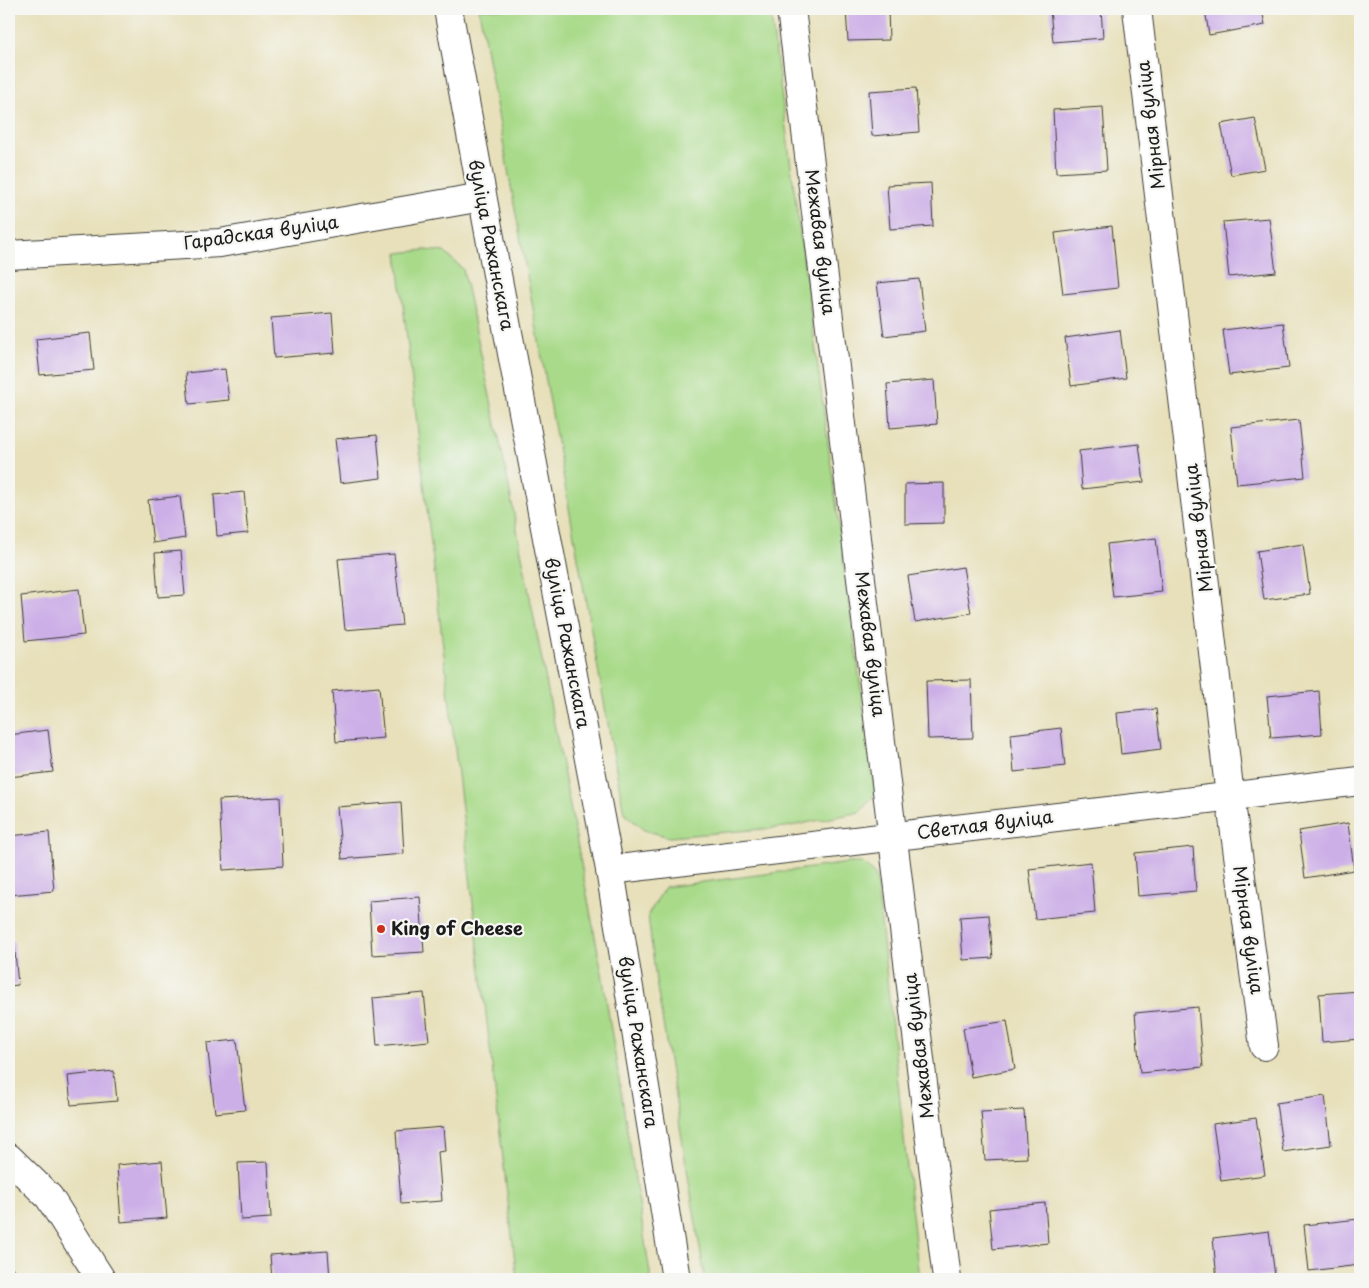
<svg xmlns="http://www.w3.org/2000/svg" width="1369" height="1288" viewBox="0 0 1369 1288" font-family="'Playpen Sans',sans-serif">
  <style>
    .green { fill: #a8da89; stroke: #627b52 }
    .building { fill: #ccafe7 }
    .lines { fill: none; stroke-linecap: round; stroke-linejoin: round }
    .minor-casing { stroke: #3a3934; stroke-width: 30 }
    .tertiary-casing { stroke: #3a3934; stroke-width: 30 }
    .minor { stroke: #fff; stroke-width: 28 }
    .tertiary { stroke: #fff; stroke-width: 28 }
    .poi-dot { fill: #c8321e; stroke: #f6f6f2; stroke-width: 2 }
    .labels { text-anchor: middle; stroke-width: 4.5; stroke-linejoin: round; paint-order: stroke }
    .street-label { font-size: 18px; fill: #1c1c1c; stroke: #f6f6f2 }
    .poi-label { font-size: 18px; font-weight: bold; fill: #1c1c1c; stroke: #f6f6f2; text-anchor: start }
  </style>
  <rect width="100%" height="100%" fill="#f6f6f2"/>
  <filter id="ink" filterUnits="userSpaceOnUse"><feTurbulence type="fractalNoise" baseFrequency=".02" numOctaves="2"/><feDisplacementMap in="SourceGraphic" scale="10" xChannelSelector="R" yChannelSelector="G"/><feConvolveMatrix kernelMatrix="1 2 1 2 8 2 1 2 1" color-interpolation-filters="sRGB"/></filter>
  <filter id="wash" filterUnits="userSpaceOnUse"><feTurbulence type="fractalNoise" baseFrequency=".0096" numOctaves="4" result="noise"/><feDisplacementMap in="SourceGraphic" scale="20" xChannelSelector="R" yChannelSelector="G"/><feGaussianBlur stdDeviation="1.12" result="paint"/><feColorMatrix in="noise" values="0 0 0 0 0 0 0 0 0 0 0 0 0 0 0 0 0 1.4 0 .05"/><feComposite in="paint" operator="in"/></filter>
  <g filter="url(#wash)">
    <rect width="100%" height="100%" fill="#e7e0ba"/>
    <g class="green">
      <path d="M479,9h291l105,785 -15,18 -74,15 -117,10 -25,-7 -20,-17z"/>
      <path d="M426,250l18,2 19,17 42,198 97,506 49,306h-134l-120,-1026z"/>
      <path d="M849,863h14l13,13 43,403h-214l-49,-298 -8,-66 17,-28z"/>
    </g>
    <g id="blocks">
      <g class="building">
        <path d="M846,9h42l1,31 -41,1z"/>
        <path d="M1050,9h51l2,29 -50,4z"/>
        <path d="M1205,9h57l3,16 -56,10z"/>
        <path d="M916,88l3,44 -47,4 -3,-45z"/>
        <path d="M1103,107l4,63 -51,3 -3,-63z"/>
        <path d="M1255,118l10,51 -34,6 -10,-51z"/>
        <path d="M931,183l2,43 -43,3 -3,-44z"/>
        <path d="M1269,218l7,54 -47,5 -6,-55z"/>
        <path d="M1112,226l6,62 -55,6 -8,-61z"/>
        <path d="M919,279l6,52 -41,5 -7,-53z"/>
        <path d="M332,313l3,40 -61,5 -3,-40z"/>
        <path d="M1283,323l6,45 -60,7 -6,-45z"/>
        <path d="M1120,330l6,48 -55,8 -6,-48z"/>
        <path d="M90,333l4,37 -54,5 -4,-36z"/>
        <path d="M225,369l4,31 -40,4 -3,-31z"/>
        <path d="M934,380l3,44 -47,4 -3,-44z"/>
        <path d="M1299,420l6,57 -68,7 -6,-57z"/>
        <path d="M377,435l4,43 -41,5 -5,-44z"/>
        <path d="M1139,444l5,38 -62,7 -3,-38z"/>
        <path d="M944,483v40l-39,1v-40z"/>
        <path d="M244,492l4,41 -31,3 -3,-41z"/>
        <path d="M180,496l5,42 -32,5 -5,-43z"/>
        <path d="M1156,538l6,54 -49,5 -6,-53z"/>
        <path d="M1303,544l7,50 -46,6 -7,-49z"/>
        <path d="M181,551l4,44 -27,2 -3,-44z"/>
        <path d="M394,554l8,71 -57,5 -7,-71z"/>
        <path d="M963,567l8,46 -56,9 -7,-46z"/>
        <path d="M79,589l5,46 -59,6 -4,-45z"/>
        <path d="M971,680l2,58 -45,1 -2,-58z"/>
        <path d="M379,687l5,51 -48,4 -4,-51z"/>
        <path d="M1319,691l3,43 -51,4 -4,-42z"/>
        <path d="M1156,709l5,40 -40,5 -4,-41z"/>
        <path d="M1061,728l4,38 -51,6 -3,-38z"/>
        <path d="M48,730l5,42 -44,5v-42z"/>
        <path d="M280,797l3,69 -60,4 -4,-70z"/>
        <path d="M401,802l3,52 -62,5 -5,-52z"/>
        <path d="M1348,823l6,47 -49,8 -6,-47z"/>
        <path d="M49,832l5,59 -45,4v-59z"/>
        <path d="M1193,847l3,44 -58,5 -3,-43z"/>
        <path d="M1091,862l4,51 -60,6 -6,-50z"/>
        <path d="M420,897l4,55 -52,3 -3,-54z"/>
        <path d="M989,915l4,43 -30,2 -3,-43z"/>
        <path d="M9,941h5l4,44 -9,1z"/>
        <path d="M1360,991v48l-38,3 -3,-48z"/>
        <path d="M424,993l5,48 -52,5 -4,-48z"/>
        <path d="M1198,1007l5,60 -63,6 -5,-60z"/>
        <path d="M1007,1021l8,48 -44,8 -8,-49z"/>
        <path d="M237,1040l8,70 -30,3 -8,-70z"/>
        <path d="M114,1071l3,30 -46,4 -3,-29z"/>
        <path d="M1325,1096l6,49 -48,7 -7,-49z"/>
        <path d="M1024,1110l3,48 -42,2 -4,-48z"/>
        <path d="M1256,1118l9,57 -44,6 -8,-57z"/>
        <path d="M443,1127l2,24 -7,1 4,49 -41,3 -5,-73z"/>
        <path d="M162,1161l5,57 -46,4 -4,-57z"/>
        <path d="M268,1162l3,56 -30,2 -3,-57z"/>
        <path d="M1045,1203l3,40 -55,6 -4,-40z"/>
        <path d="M1359,1219l1,46 -51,6 -5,-46z"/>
        <path d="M1269,1231l6,45 -30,3h-28l-4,-41z"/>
        <path d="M328,1251l2,28h-58l-2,-24z"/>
        <path d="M9,1263l11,16h-11z"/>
      </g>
    </g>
  </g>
  <g filter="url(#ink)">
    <use href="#blocks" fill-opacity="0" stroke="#3a3934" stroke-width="1"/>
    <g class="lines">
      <defs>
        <g id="minor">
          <path d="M791,9l156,1270"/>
          <path d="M1137,9l93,787 34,250"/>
          <path d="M9,255l211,-12 262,-46"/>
          <path d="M610,870l750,-89"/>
          <path d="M9,1158l40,39 52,82"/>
        </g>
        <path id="tertiary" d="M448,9l40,218 122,643 66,409"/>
      </defs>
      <use href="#minor" class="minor-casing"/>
      <use href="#tertiary" class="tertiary-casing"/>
      <use href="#minor" class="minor"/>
      <use href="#tertiary" class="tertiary"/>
    </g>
  </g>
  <circle class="poi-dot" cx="381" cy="929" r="5"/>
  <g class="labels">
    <g class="street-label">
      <text transform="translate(1151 125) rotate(-97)" y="6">Мірная вуліца</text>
      <text transform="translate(261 233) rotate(-8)" y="6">Гарадская вуліца</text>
      <text transform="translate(820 242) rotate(83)" y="6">Межавая вуліца</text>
      <text transform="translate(491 245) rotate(79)" y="6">вуліца Ражанскага</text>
      <text transform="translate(1199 528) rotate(-97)" y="6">Мірная вуліца</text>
      <text transform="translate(567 643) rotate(79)" y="6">вуліца Ражанскага</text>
      <text transform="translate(870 644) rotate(83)" y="6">Межавая вуліца</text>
      <text transform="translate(985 825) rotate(-7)" y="6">Светлая вуліца</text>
      <text transform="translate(1248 930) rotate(82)" y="6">Мірная вуліца</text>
      <text transform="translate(638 1042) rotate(81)" y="6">вуліца Ражанскага</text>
      <text transform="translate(919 1046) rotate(-97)" y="6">Межавая вуліца</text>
    </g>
    <g class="poi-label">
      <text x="391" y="935">King of Cheese</text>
    </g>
  </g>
  <rect width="1369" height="1288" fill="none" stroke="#f6f6f2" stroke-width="30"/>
</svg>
